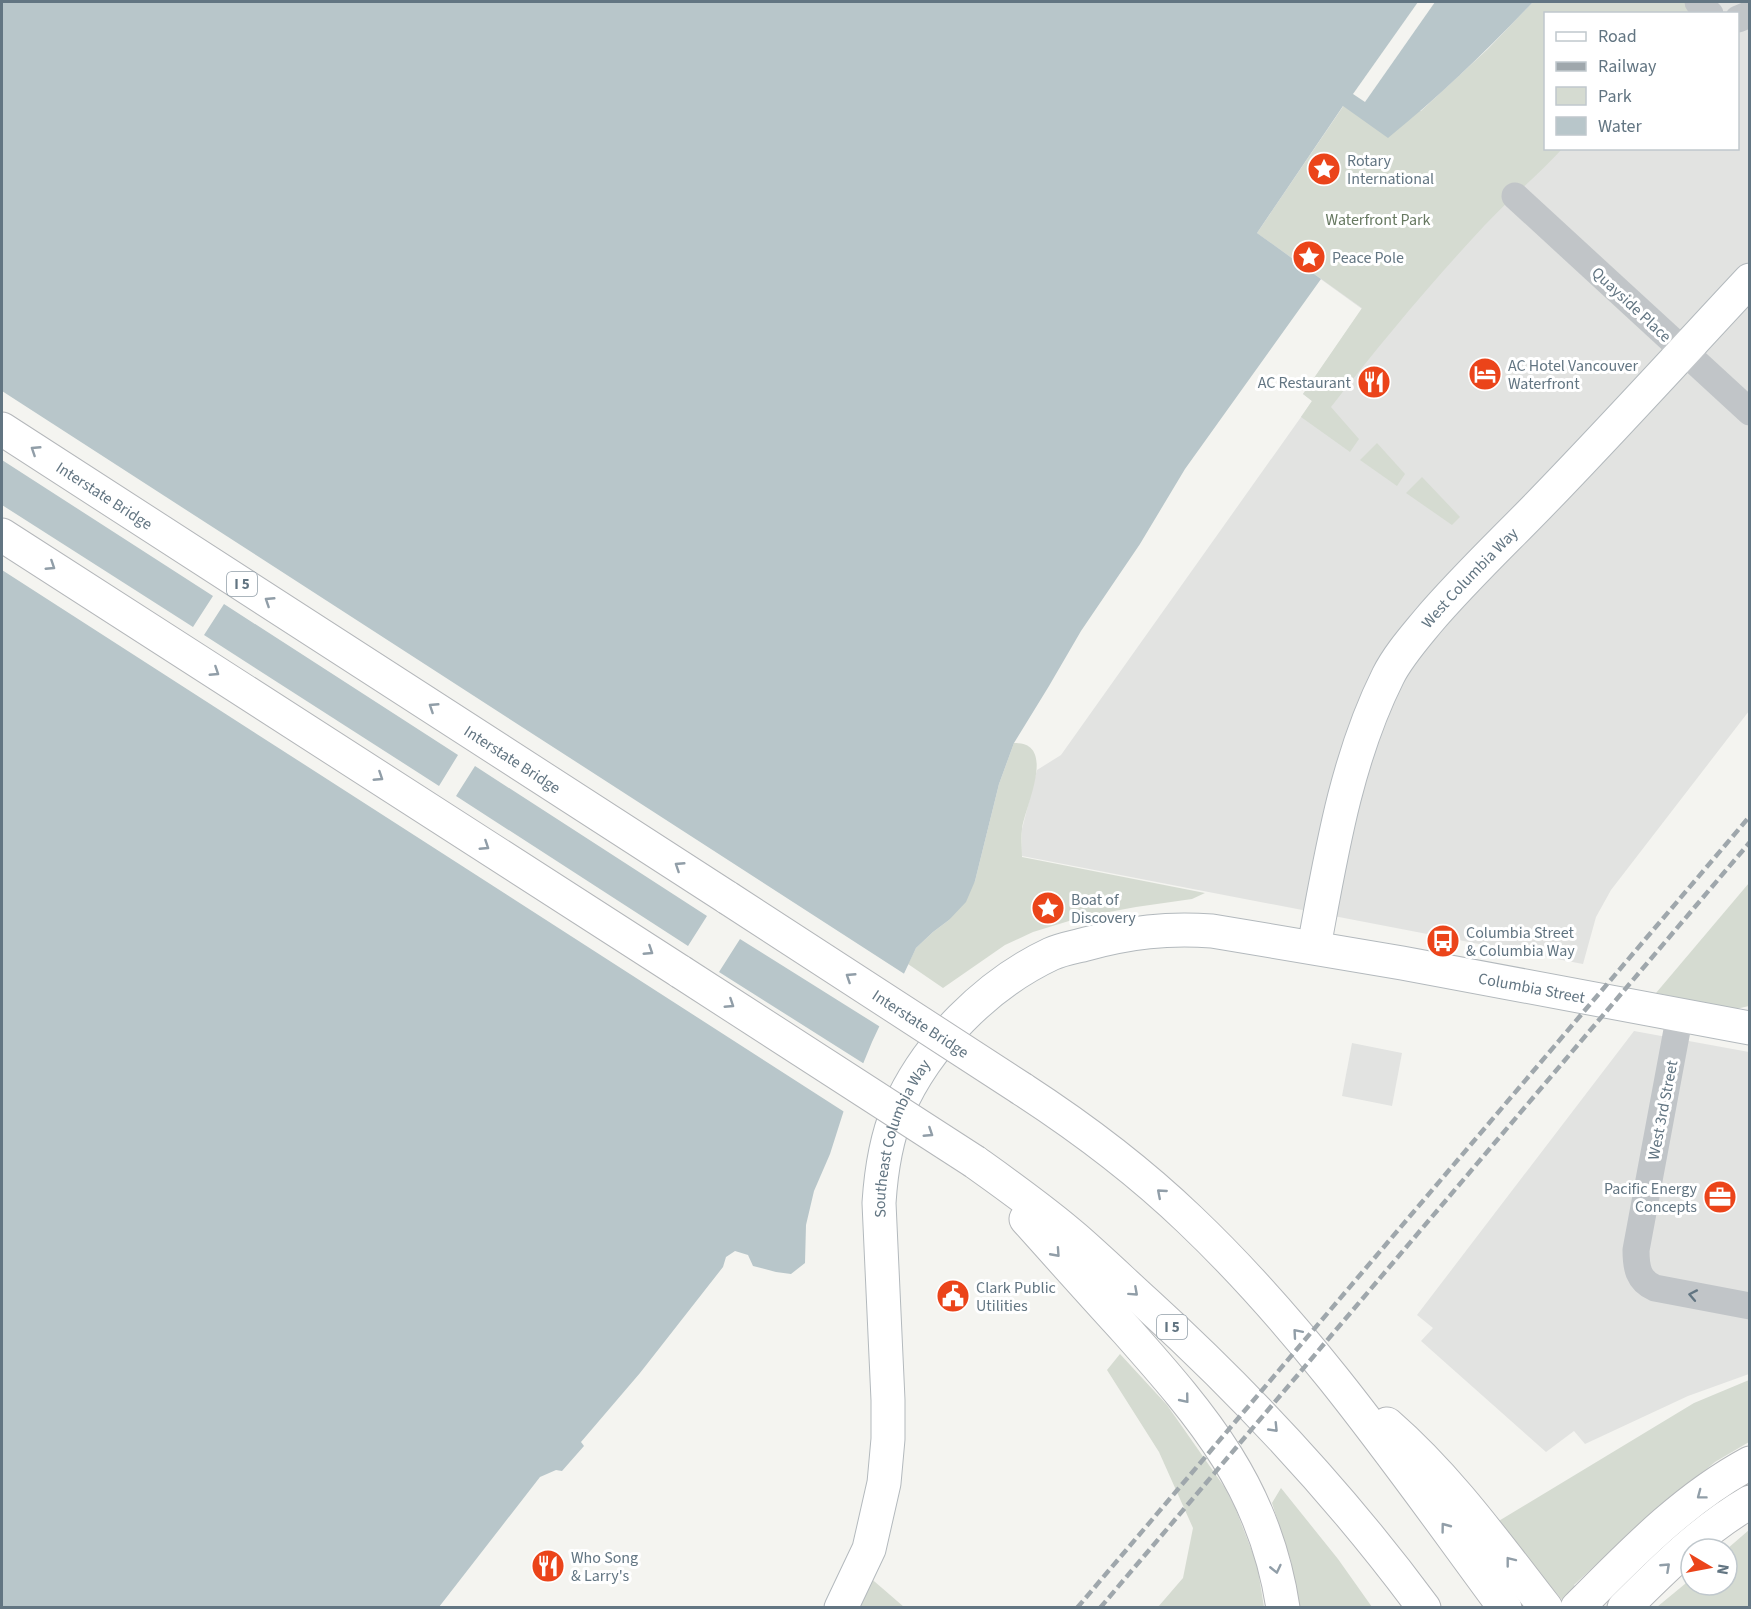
<svg xmlns="http://www.w3.org/2000/svg" width="1751" height="1609" viewBox="0 0 1751 1609" font-family="'Source Sans 3',sans-serif">
  <style>
    .built { fill: #e2e3e1; fill-rule: evenodd }
    .green { fill: #d5dbd1 }
    .water { fill: #b8c6ca }
    .pier { fill: #f4f4f0; fill-rule: evenodd }
    .lines { fill: none; stroke-linecap: round; stroke-linejoin: round }
    .secondary-casing { stroke: #b3b9bd; stroke-width: 35 }
    .highway-casing { stroke: #b4b7ba; stroke-width: 35 }
    .street { stroke: #c1c5c8; stroke-width: 27 }
    .secondary { stroke: #fff; stroke-width: 33 }
    .highway { stroke: #fff; stroke-width: 33 }
    .rail { stroke: #9fa7ac; stroke-width: 4.5; stroke-dasharray: 9 4.5; stroke-linecap: butt }
    .highway-bridge-casing { stroke: #b4b7ba; stroke-width: 35; stroke-linecap: butt }
    .highway-bridge { stroke: #fff; stroke-width: 33 }
    .oneway { stroke: #919ea8 }
    .oneway2 { stroke: #627582 }
    .labels { text-anchor: middle; stroke-width: 6; stroke-linejoin: round; paint-order: stroke }
    .shield { fill: #fff; stroke: #919ea8; stroke-width: 1.5 }
    .shield-label { font-size: 15px; font-weight: bold; fill: #627582 }
    .poi-label { font-size: 16px; fill: #627582; stroke: #fff; text-anchor: start }
    .park-label { font-size: 16px; fill: #677961; stroke: #fff }
    .street-label { font-size: 16px; fill: #627582; stroke: #fff }
  </style>
  <rect width="100%" height="100%" fill="#f4f4f0"/>
  <g class="built">
    <path d="M1533,2h216v709l-138,179 -15,27 -13,47 -561,-108v-27l15,-59 24,-15 240,-338 11,-16 -9,-7 59,-85 -105,-76 164,-122 67,-62zM1546,14h192v134h-192z"/>
    <path d="M1634,1031l115,21v322l-61,22 -103,48 -11,-13 -28,21 -125,-111 12,-13 -16,-13z"/>
    <path d="M1352,1043l50,10 -10,53 -50,-10z"/>
  </g>
  <g class="green">
    <path d="M1533,2h155l7,11 -149,1v134l16,1c-25,27 -53,50 -78,77 -54,58 -104,118 -153,181l28,32 -9,13 -49,-35 11,-16 -9,-7 59,-86 -105,-75 87,-128 77,6 67,-62z"/>
    <path d="M1377,443l28,31 -8,12 -37,-26z"/>
    <path d="M1422,477l38,40 -8,8 -46,-32z"/>
    <path d="M1014,743c44,-1 11,63 8,86 -1,9 0,19 0,28l183,36 -13,6 -56,8 -54,10 -49,15 -28,13 -62,43 -35,-24 8,-16 17,-16 16,-12 26,-39 24,-97z"/>
    <path d="M1749,883v123l-13,3 -80,-16z"/>
    <path d="M1120,1354l47,51 58,83 11,22 21,54 7,43h-106l25,-29 10,-50 -34,-76 -52,-82z"/>
    <path d="M1749,1380v62l-34,20 -74,61 -67,62 18,22h-24l-71,-85 197,-119z"/>
    <path d="M1281,1488l57,71 34,48h-74l-7,-46 -19,-58z"/>
    <path d="M1749,1530v77h-92l34,-28v6h36v-36z"/>
    <path d="M860,1569l44,38 -63,1z"/>
  </g>
  <path class="water" d="M2,2h1531c-46,48 -93,94 -145,136l-45,-32 -86,127 64,46 -136,190 -45,75 -59,87 -32,55 -35,57 -15,41 -24,97 -9,21 -17,18 -16,12 -17,16 -44,94 -28,68 -14,44 -16,37 -8,34 -1,38 -14,11 -15,-2 -23,-6 -5,-11 -13,-4 -9,6 -3,10 -83,106 -59,69 3,4 -22,25 -6,-1 -16,7 -101,130 -437,1z"/>
  <g class="pier">
    <path d="M1418,2h17l-70,100 -12,-8z"/>
    <path d="M2,391l904,584 -24,53 -142,-89 -21,33 147,93 -20,48 -844,-543v-65l191,122 20,-31 -211,-136zM224,604l234,151 -19,31 -235,-151zM475,766l232,150 -19,30 -232,-150z"/>
  </g>
  <g class="lines">
    <defs>
      <g id="secondary">
        <path id="s1" d="M1314,947c17,-92 32,-187 74,-271 10,-20 26,-38 40,-55 34,-40 73,-77 110,-115 72,-74 141,-150 212,-226"/>
        <path id="s2" d="M841,1608l28,-59 15,-66 4,-44v-39l-9,-197c2,-31 7,-64 19,-93 28,-65 89,-126 153,-156 11,-5 24,-7 35,-10 45,-12 80,-16 126,-13l190,32 348,65"/>
      </g>
      <g id="highway">
        <path id="s3" d="M2,429l726,469"/>
        <path d="M2,535l679,437"/>
        <path d="M1022,1089c60,39 117,82 168,131 121,115 216,254 315,388"/>
        <path d="M975,1162c35,25 69,49 101,77 24,21 47,43 70,64 102,93 196,194 278,305"/>
        <path d="M1026,1219c34,38 67,75 101,112 77,87 138,157 156,277"/>
        <path d="M1387,1424c62,54 109,120 159,184"/>
        <path d="M1577,1608c53,-53 106,-109 173,-145"/>
        <path d="M1624,1608c39,-39 78,-78 126,-106"/>
      </g>
    </defs>
    <use href="#secondary" class="secondary-casing"/>
    <use href="#highway" class="highway-casing"/>
    <g class="street">
      <path d="M1698,2l5,6 7,6"/>
      <path d="M1738,19l12,-5"/>
      <path d="M1515,196l235,216"/>
      <path d="M1680,1014l-44,236c0,17 2,31 19,38l95,18"/>
    </g>
    <use href="#secondary" class="secondary"/>
    <use href="#highway" class="highway"/>
    <g class="rail">
      <path d="M1077,1608l673,-792"/>
      <path d="M1100,1608l650,-766"/>
    </g>
    <defs>
      <g id="highway-bridge">
        <path id="s4" d="M728,898l294,191"/>
        <path d="M681,972l294,190"/>
      </g>
    </defs>
    <use href="#highway-bridge" class="highway-bridge-casing"/>
    <use href="#highway-bridge" class="highway-bridge"/>
  </g>
  <defs><path id="oneway-chevron" d="M-2-3.5L2.5 0L-2 3.5" fill="none" stroke-width="1.6" stroke-linecap="round" stroke-linejoin="round" transform="scale(1.5)"/></defs>
  <g class="oneway">
    <use href="#oneway-chevron" transform="translate(35 450) rotate(-147)"/>
    <use href="#oneway-chevron" transform="translate(51 566) rotate(33)"/>
    <use href="#oneway-chevron" transform="translate(269 601) rotate(-147)"/>
    <use href="#oneway-chevron" transform="translate(215 672) rotate(33)"/>
    <use href="#oneway-chevron" transform="translate(433 707) rotate(-147)"/>
    <use href="#oneway-chevron" transform="translate(379 777) rotate(33)"/>
    <use href="#oneway-chevron" transform="translate(485 846) rotate(33)"/>
    <use href="#oneway-chevron" transform="translate(679 866) rotate(-147)"/>
    <use href="#oneway-chevron" transform="translate(649 951) rotate(33)"/>
    <use href="#oneway-chevron" transform="translate(850 977) rotate(-147)"/>
    <use href="#oneway-chevron" transform="translate(730 1004) rotate(33)"/>
    <use href="#oneway-chevron" transform="translate(929 1133) rotate(33)"/>
    <use href="#oneway-chevron" transform="translate(1161 1193) rotate(-139)"/>
    <use href="#oneway-chevron" transform="translate(1056 1253) rotate(48)"/>
    <use href="#oneway-chevron" transform="translate(1134 1292) rotate(42)"/>
    <use href="#oneway-chevron" transform="translate(1297 1333) rotate(-131)"/>
    <use href="#oneway-chevron" transform="translate(1185 1399) rotate(51)"/>
    <use href="#oneway-chevron" transform="translate(1274 1428) rotate(46)"/>
    <use href="#oneway-chevron" transform="translate(1701 1495) rotate(143)"/>
    <use href="#oneway-chevron" transform="translate(1445 1527) rotate(-127)"/>
    <use href="#oneway-chevron" transform="translate(1510 1561) rotate(-128)"/>
    <use href="#oneway-chevron" transform="translate(1666 1567) rotate(-43)"/>
    <use href="#oneway-chevron" transform="translate(1276 1569) rotate(77)"/>
  </g>
  <use class="oneway2" href="#oneway-chevron" transform="translate(1693 1295) rotate(-169)"/>
  <defs>
    <symbol id="sight-disc" viewBox="-11 -11 22 22"><circle r="9.5" fill="#eb441a" stroke="#fff"/><path d="M0-6L1.8-2.2L6-1.7L2.9 1.2L3.7 5.4L0 3.3L-3.7 5.4L-2.9 1.2L-6-1.7L-1.8-2.2Z" fill="#fff"/></symbol>
    <symbol id="hotel-disc" viewBox="-11 -11 22 22"><circle r="9.5" fill="#eb441a" stroke="#fff"/><path d="M-6-4.5h1.5V1H6V5H4.5V3h-9V5H-6ZM-4 0a1.8 1.8 0 1 1 3.6 0ZM.5 0V-2.5h3Q6-2.5 6 0Z" fill="#fff"/></symbol>
    <symbol id="restaurant-disc" viewBox="-11 -11 22 22"><circle r="9.5" fill="#eb441a" stroke="#fff"/><path d="M-5-6h1v4h1v-4h1v4h1v-4h1v5L-1.5 .5V6h-2V.5L-5-1ZM5-6V6H3V1.5H1.5Q1.5-4 5-6Z" fill="#fff"/></symbol>
    <symbol id="bus-disc" viewBox="-11 -11 22 22"><circle r="9.5" fill="#eb441a" stroke="#fff"/><path d="M-5-6H5V4H4V6H2V4H-2V6H-4V4H-5ZM-3.5-4V0h7V-4ZM-3.5 1.2v1.5H-2V1.2ZM2 1.2v1.5H3.5V1.2Z" fill="#fff"/></symbol>
    <symbol id="office-disc" viewBox="-11 -11 22 22"><circle r="9.5" fill="#eb441a" stroke="#fff"/><path d="M-6-3h4V-5.5h4V-3h4V5H-6ZM-1-4.5V-3h2v-1.5ZM-6 0V1H6V0Z" fill="#fff"/></symbol>
    <symbol id="civic-disc" viewBox="-11 -11 22 22"><circle r="9.5" fill="#eb441a" stroke="#fff"/><path d="M-.6-6.5H3V-4.5H.6V-3L4-1V1h2V6H-6V1h2V-1L-.6-3ZM-1.2 2.5V6h2.4V2.5Z" fill="#fff"/></symbol>
  </defs>
  <g fill-rule="evenodd">
    <use href="#sight-disc" x="1305" y="150" width="38" height="38"/>
    <use href="#sight-disc" x="1290" y="238" width="38" height="38"/>
    <use href="#hotel-disc" x="1466" y="355" width="38" height="38"/>
    <use href="#restaurant-disc" x="1355" y="363" width="38" height="38"/>
    <use href="#sight-disc" x="1029" y="889" width="38" height="38"/>
    <use href="#bus-disc" x="1424" y="922" width="38" height="38"/>
    <use href="#office-disc" x="1701" y="1178" width="38" height="38"/>
    <use href="#civic-disc" x="934" y="1277" width="38" height="38"/>
    <use href="#restaurant-disc" x="529" y="1547" width="38" height="38"/>
  </g>
  <g class="labels">
    <g class="shield">
      <rect x="227" y="572" width="30" height="24" rx="4.5"/>
      <rect x="1157" y="1315" width="30" height="24" rx="4.5"/>
    </g>
    <g class="shield-label">
      <text x="242" y="589">I 5</text>
      <text x="1172" y="1332">I 5</text>
    </g>
    <g class="poi-label">
      <text x="1347" y="166">Rotary<tspan x="1347" dy="18">International</tspan></text>
      <text x="1332" y="263">Peace Pole</text>
      <text x="1508" y="371">AC Hotel Vancouver<tspan x="1508" dy="18">Waterfront</tspan></text>
      <text x="1351" y="388" text-anchor="end">AC Restaurant</text>
      <text x="1071" y="905">Boat of<tspan x="1071" dy="18">Discovery</tspan></text>
      <text x="1466" y="938">Columbia Street<tspan x="1466" dy="18">&amp; Columbia Way</tspan></text>
      <text x="1697" y="1194" text-anchor="end">Pacific Energy<tspan x="1697" dy="18">Concepts</tspan></text>
      <text x="976" y="1293">Clark Public<tspan x="976" dy="18">Utilities</tspan></text>
      <text x="571" y="1563">Who Song<tspan x="571" dy="18">&amp; Larry's</tspan></text>
    </g>
    <g class="park-label">
      <text x="1378" y="225">Waterfront Park</text>
    </g>
    <g class="street-label">
      <text transform="translate(1632 304) rotate(43)" y="6">Quayside Place</text>
      <text dy="6" stroke="none"><textPath href="#s3" startOffset="122">Interstate Bridge</textPath></text>
      <text dy="6" stroke="none"><textPath href="#s1" startOffset="410">West Columbia Way</textPath></text>
      <text dy="6" stroke="none"><textPath href="#s3" startOffset="608">Interstate Bridge</textPath></text>
      <text dy="6" stroke="none"><textPath href="#s2" startOffset="1220">Columbia Street</textPath></text>
      <text dy="6" stroke="none"><textPath href="#s4" startOffset="230">Interstate Bridge</textPath></text>
      <text transform="translate(1662 1110) rotate(-79)" y="6">West 3rd Street</text>
      <text dy="6" stroke="none"><textPath href="#s2" startOffset="482">Southeast Columbia Way</textPath></text>
    </g>
  </g>
  <rect width="1751" height="1609" fill="none" stroke="#627582" stroke-width="6"/>
  <rect x="1544" y="12" width="195" height="138" fill="#ffffff" stroke="#c0c8cd" stroke-width="1.5"/>
  <rect x="1556" y="32" width="30" height="9" fill="#ffffff" stroke="#c0c8cd" stroke-width="1.5"/>
  <text x="1598" y="42" font-size="18" fill="#627582">Road</text>
  <rect x="1556" y="62" width="30" height="9" fill="#9fa7ac" stroke="#c0c8cd" stroke-width="1.5"/>
  <text x="1598" y="72" font-size="18" fill="#627582">Railway</text>
  <rect x="1556" y="87" width="30" height="18" fill="#d5dbd1" stroke="#c0c8cd" stroke-width="1.5"/>
  <text x="1598" y="102" font-size="18" fill="#627582">Park</text>
  <rect x="1556" y="117" width="30" height="18" fill="#b8c6ca" stroke="#c0c8cd" stroke-width="1.5"/>
  <text x="1598" y="132" font-size="18" fill="#627582">Water</text>
  <g transform="translate(1709 1567) rotate(100)"><circle r="28" fill="#ffffff" stroke="#c0c8cd" stroke-width="1.5"/>
  <path d="M0-4.5L10 22L0 15L-10 22Z" fill="#eb441a"/>
  <text y="-9" font-size="16" font-weight="bold" text-anchor="middle" fill="#627582">N</text>
  </g>
</svg>
